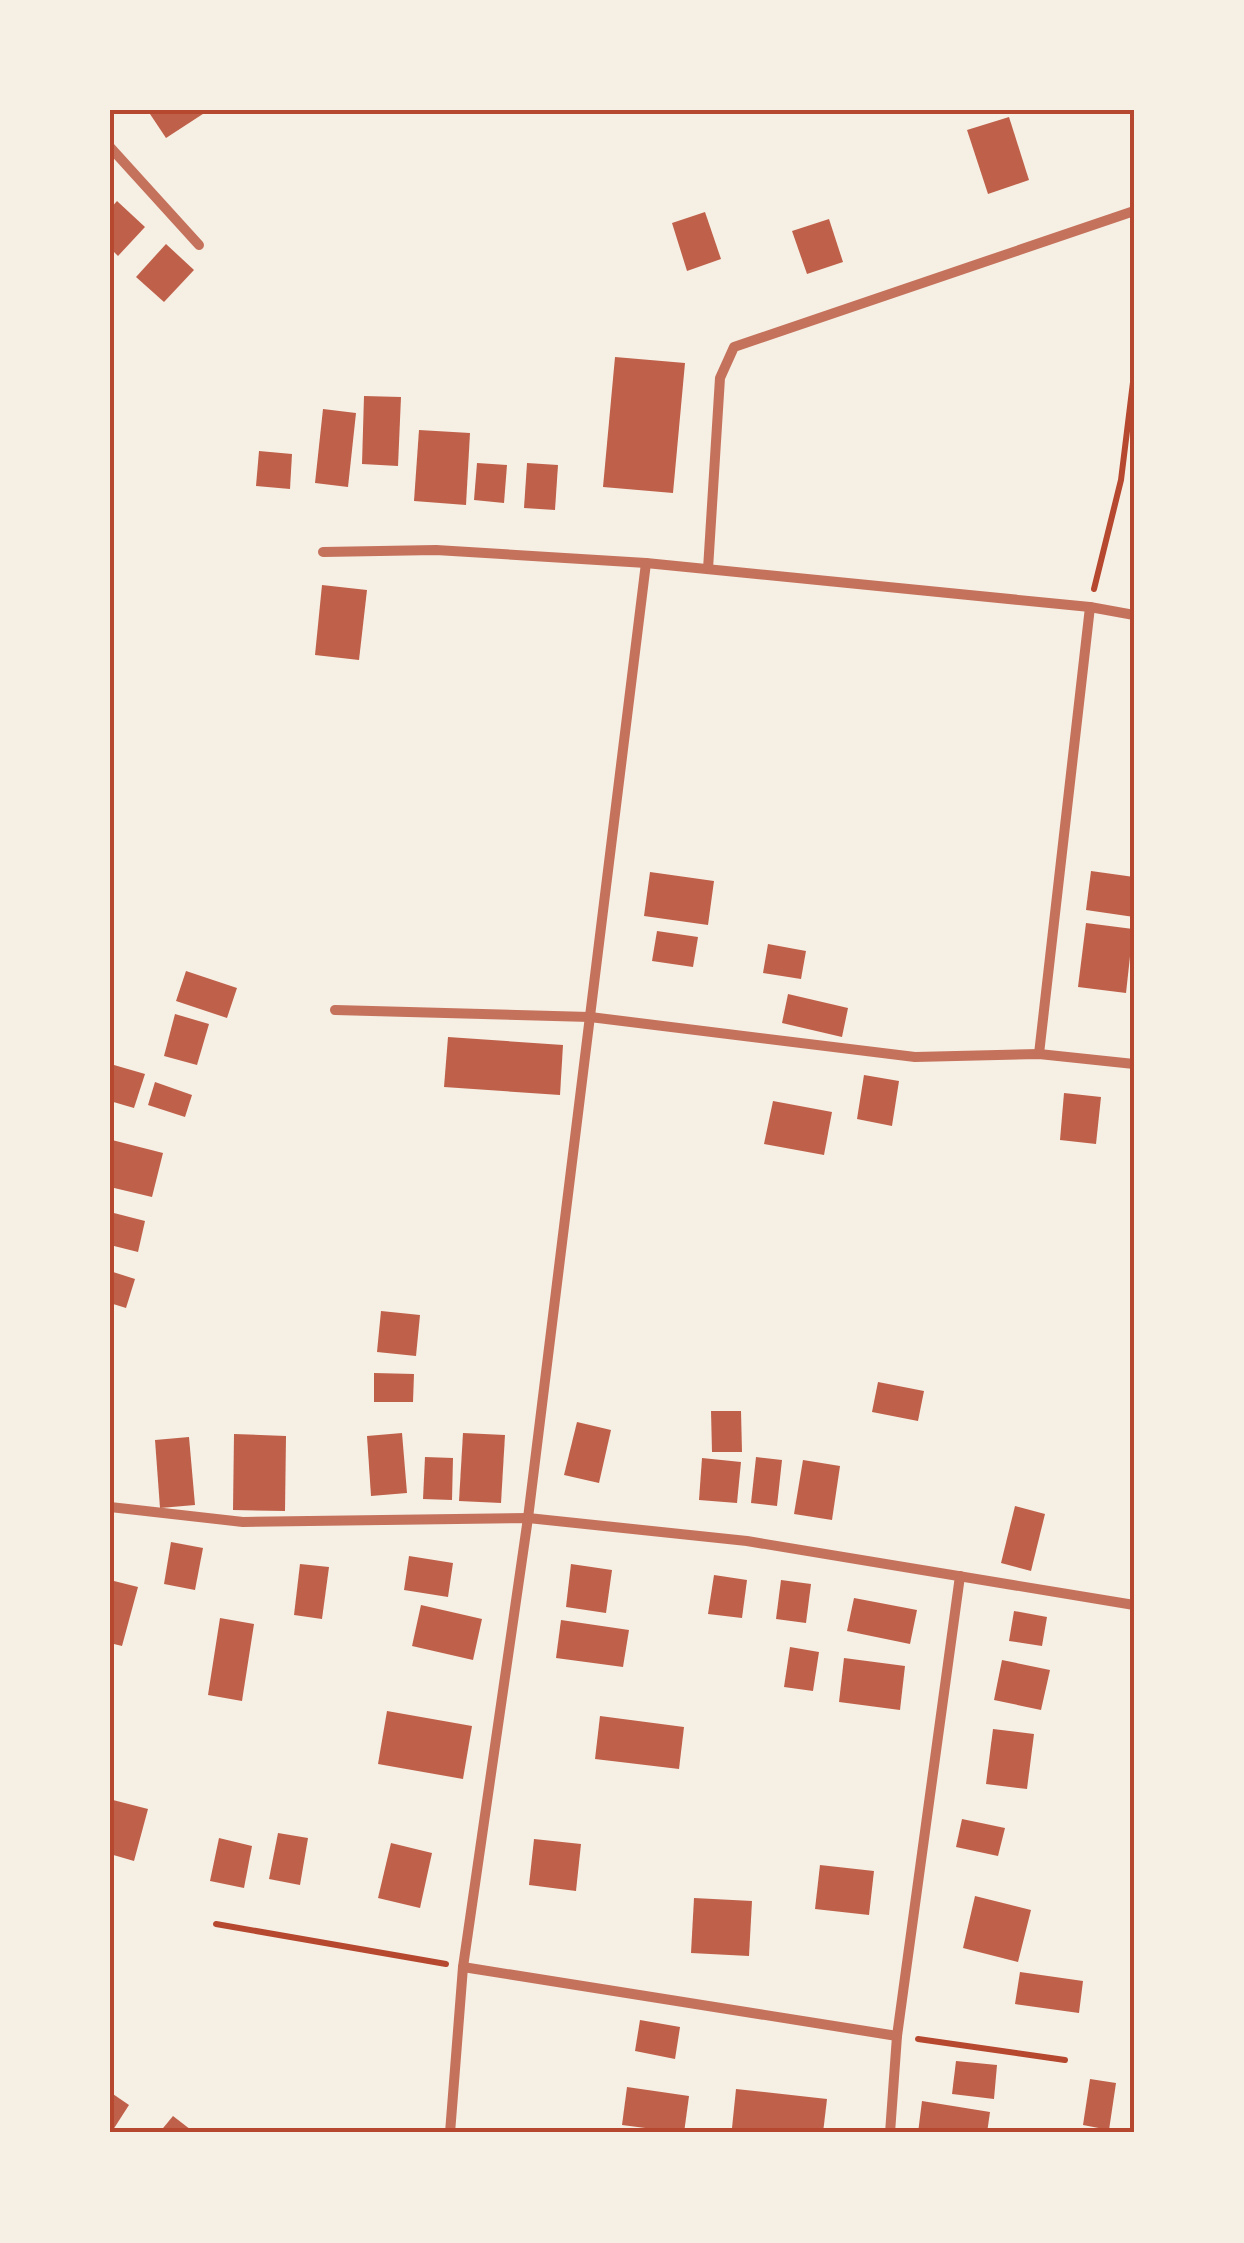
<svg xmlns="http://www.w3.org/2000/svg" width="1244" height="2243" viewBox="0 0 1244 2243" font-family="'Alegreya Sans',sans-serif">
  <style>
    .building { fill: #bf614a }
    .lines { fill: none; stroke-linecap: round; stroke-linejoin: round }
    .path { stroke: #b5482f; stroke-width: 6 }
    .minor { stroke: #c5725c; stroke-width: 10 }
    .neatline { fill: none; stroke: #b5482f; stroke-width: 4 }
  </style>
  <rect width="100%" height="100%" fill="#f6efe4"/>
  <g class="building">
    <path d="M156,110h53l-43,28 -16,-24z"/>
    <path d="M1009,117l20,63 -41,14 -21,-64z"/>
    <path d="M117,201l28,26 -27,29 -8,-8v-39z"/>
    <path d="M705,212l16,47 -34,12 -15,-48z"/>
    <path d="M829,219l14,43 -36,12 -15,-43z"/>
    <path d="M166,244l28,26 -30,32 -28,-25z"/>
    <path d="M615,357l70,6 -12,130 -70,-6z"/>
    <path d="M364,396l37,1 -3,69 -36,-2z"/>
    <path d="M323,409l33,4 -8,74 -33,-4z"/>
    <path d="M419,430l51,3 -4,72 -52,-4z"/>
    <path d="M259,451l33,3 -2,35 -34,-3z"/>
    <path d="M477,463l30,2 -3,38 -30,-3z"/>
    <path d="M527,463l31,2 -3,45 -31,-2z"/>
    <path d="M322,585l45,5 -8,70 -44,-5z"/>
    <path d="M1091,871l43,6v40l-48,-7z"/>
    <path d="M650,872l64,9 -6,44 -64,-9z"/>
    <path d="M1086,923l47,6 -7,64 -48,-6z"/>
    <path d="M657,931l41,6 -5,30 -41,-6z"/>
    <path d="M768,944l38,7 -5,28 -38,-6z"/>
    <path d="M186,971l51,17 -10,30 -51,-17z"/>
    <path d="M788,994l60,14 -6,29 -60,-14z"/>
    <path d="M175,1014l34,10 -12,41 -33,-9z"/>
    <path d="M448,1037l115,8 -3,50 -116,-8z"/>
    <path d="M114,1065l31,9 -11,34 -24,-7v-22z"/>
    <path d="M864,1075l35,6 -7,45 -35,-7z"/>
    <path d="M155,1082l37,13 -7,22 -37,-12z"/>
    <path d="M1064,1093l37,4 -5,47 -36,-4z"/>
    <path d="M773,1101l59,11 -8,43 -60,-11z"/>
    <path d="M112,1140l51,13 -11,44 -42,-10z"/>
    <path d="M110,1212l35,9 -7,31 -28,-7z"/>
    <path d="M110,1271l25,8 -9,29 -16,-5z"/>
    <path d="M381,1311l39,4 -4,41 -39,-4z"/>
    <path d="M374,1373l40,1 -1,28h-39z"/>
    <path d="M878,1382l46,9 -6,30 -46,-9z"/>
    <path d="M711,1411h30l1,41h-30z"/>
    <path d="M577,1422l34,8 -12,53 -35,-8z"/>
    <path d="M402,1433l5,60 -36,3 -4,-60z"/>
    <path d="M463,1433l42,2 -4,68 -42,-2z"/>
    <path d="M234,1434l52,2 -1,75 -52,-1z"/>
    <path d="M189,1437l6,68 -35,3 -5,-68z"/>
    <path d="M425,1457l28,1 -1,42 -29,-1z"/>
    <path d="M756,1457l26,3 -5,46 -26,-3z"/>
    <path d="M702,1458l39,4 -4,41 -38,-3z"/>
    <path d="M803,1460l37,6 -8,54 -38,-6z"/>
    <path d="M1015,1506l30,8 -14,57 -30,-8z"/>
    <path d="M171,1542l32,6 -8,42 -31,-6z"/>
    <path d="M409,1556l44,7 -5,34 -44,-7z"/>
    <path d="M300,1564l29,3 -7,52 -28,-4z"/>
    <path d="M571,1564l41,6 -6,43 -40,-6z"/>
    <path d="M714,1575l33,5 -5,38 -34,-4z"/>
    <path d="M110,1580l28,7 -16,59 -12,-3z"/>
    <path d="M781,1580l30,4 -5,39 -30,-4z"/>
    <path d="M854,1598l63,12 -7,34 -63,-13z"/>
    <path d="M421,1605l61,14 -9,41 -61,-14z"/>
    <path d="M1014,1611l33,6 -5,29 -33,-5z"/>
    <path d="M220,1618l34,6 -12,77 -34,-6z"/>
    <path d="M561,1620l68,10 -6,37 -67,-9z"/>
    <path d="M790,1647l29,5 -6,39 -29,-4z"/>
    <path d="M844,1658l61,8 -5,44 -61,-8z"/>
    <path d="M1002,1660l48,10 -9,40 -47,-10z"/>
    <path d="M387,1711l85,15 -9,53 -85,-15z"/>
    <path d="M600,1716l84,11 -5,42 -84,-10z"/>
    <path d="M993,1729l41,5 -7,55 -41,-5z"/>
    <path d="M113,1800l35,9 -14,52 -24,-7v-44z"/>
    <path d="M962,1819l43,9 -7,28 -42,-9z"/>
    <path d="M278,1833l30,5 -8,47 -31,-6z"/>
    <path d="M219,1838l33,8 -8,42 -34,-7z"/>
    <path d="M534,1839l47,5 -5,47 -47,-6z"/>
    <path d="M391,1843l41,10 -12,55 -42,-10z"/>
    <path d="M820,1865l54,6 -5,44 -54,-6z"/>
    <path d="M975,1896l56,14 -13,52 -55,-14z"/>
    <path d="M694,1898l58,3 -3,55 -58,-3z"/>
    <path d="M1020,1972l63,9 -4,32 -64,-9z"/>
    <path d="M640,2020l40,7 -5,32 -40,-8z"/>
    <path d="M956,2061l41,4 -3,34 -42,-5z"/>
    <path d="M1090,2079l26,4 -7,47 -26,-5z"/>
    <path d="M627,2087l62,9 -5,37 -62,-8z"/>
    <path d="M736,2089l91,10 -4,34h-43l-48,-5z"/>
    <path d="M110,2092l19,13 -18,28h-1z"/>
    <path d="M922,2101l68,11 -3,21h-69z"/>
    <path d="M173,2116l22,17h-36z"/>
  </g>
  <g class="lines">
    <g class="path">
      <path d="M1094,589l27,-109 13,-106"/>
      <path d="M216,1924l230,40"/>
      <path d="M918,2039l147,21"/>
    </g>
    <g class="minor">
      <path d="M110,147l89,98"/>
      <path d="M323,552l113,-2 210,13 444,44 44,8"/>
      <path d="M708,569l12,-191 14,-31 400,-136"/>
      <path d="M335,1010l255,7 325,40 124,-3 95,10"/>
      <path d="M1039,1054l51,-447"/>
      <path d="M110,1507l133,15 285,-4 219,23 387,64"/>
      <path d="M463,1967l434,69"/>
      <path d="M450,2133l13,-166 65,-449 118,-955"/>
      <path d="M890,2133l7,-97 63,-460"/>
    </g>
  </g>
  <rect width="1244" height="2243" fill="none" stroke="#f6efe4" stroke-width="225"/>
  <rect x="112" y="112" width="1020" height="2018" class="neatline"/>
</svg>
